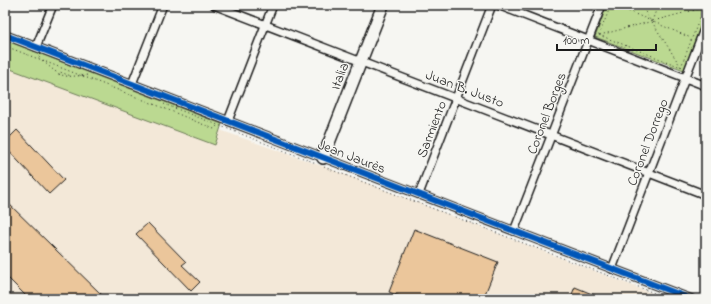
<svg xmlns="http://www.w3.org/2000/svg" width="711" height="304" viewBox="0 0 711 304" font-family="'Indie Flower',sans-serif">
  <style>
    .built { fill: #f3e8d8 }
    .green { fill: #bbd991; stroke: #6c7a56 }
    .building { fill: #ebc69b; stroke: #1c1c1c }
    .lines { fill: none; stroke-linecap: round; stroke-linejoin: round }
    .street-casing { stroke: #1c1c1c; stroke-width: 10 }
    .secondary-casing { stroke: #1c1c1c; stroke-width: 14 }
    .path { stroke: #1c1c1c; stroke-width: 1; stroke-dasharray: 1 3; stroke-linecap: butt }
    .street { stroke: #f6f6f2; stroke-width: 7 }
    .secondary { stroke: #f6f6f2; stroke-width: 11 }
    .cycleway-casing { stroke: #f6f6f2; stroke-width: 8 }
    .cycleway { stroke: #0057b8; stroke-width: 6 }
    .labels { text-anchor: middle; stroke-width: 3; stroke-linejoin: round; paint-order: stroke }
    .street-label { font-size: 14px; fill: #1c1c1c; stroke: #f6f6f2 }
  </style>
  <rect width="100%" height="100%" fill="#f6f6f2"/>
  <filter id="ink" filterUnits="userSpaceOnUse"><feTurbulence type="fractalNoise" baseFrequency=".025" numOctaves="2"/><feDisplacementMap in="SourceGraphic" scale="8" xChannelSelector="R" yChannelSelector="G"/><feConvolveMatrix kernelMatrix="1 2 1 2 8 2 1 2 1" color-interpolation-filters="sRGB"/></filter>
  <g filter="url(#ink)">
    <path class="built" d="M5,67l210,78 5,-15 105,37 342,132h-662z"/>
    <g class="green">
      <path d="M607,5h99v7l-22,58 -89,-33z"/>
      <path d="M5,40l217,84 -7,21 -210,-78z"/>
    </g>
    <g class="building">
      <path d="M17,130l47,50 -15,14 -44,-47v-5z"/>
      <path d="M5,200l98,96 -3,3h-71l-24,-24z"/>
      <path d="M148,223l38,39 -4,3 18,17 -9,9 -55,-57z"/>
      <path d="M414,229l84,33 -15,37h-76l-18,-7z"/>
      <path d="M575,287l29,12h-34z"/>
    </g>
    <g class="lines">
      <defs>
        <g id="street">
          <path d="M214,5l492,190"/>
          <path d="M498,5l208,81"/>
          <path d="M5,35l686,264"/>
          <path d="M36,47l17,-42"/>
          <path d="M132,84l31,-79"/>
          <path d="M228,121l45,-116"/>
          <path d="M419,194l73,-189"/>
          <path d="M514,231l88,-226"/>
          <path d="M612,269l94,-245"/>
        </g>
        <path id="secondary" d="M323,158l60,-153"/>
      </defs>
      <use href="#street" class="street-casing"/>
      <use href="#secondary" class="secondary-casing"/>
      <g class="path">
        <path d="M614,5l77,33"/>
        <path d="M641,5l9,15"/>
        <path d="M652,21l6,-16"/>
        <path d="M652,22l29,45"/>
        <path d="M599,35l82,32 23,-60 -6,-2"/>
        <path d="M599,35l12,-30"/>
        <path d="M600,35l106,-28"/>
        <path d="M5,46l149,58 60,25 3,-3"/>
        <path d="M36,54l5,5"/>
        <path d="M43,61c20,18 19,16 45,14"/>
        <path d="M59,75l1,-3 11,4"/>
        <path d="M164,104l152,59"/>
        <path d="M324,167l346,132"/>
      </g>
      <use href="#street" class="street"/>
      <use href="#secondary" class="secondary"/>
      <defs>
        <path id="cycleway" d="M5,35l686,264"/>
      </defs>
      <use href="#cycleway" class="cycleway-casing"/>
      <use href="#cycleway" class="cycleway"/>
    </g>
  </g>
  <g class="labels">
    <g class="street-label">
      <text transform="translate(339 76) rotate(-69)" y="5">Italia</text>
      <text transform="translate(465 88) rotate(21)" y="5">Juan B. Justo</text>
      <text transform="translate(546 113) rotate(-69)" y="5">Coronel Borges</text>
      <text transform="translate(431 129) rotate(-69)" y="5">Sarmiento</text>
      <text transform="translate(647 142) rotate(-69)" y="5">Coronel Dorrego</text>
      <text transform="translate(352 156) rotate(21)" y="5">Jean Jaurès</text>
    </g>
  </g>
  <rect width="711" height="304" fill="none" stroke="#f6f6f2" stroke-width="20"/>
  <rect x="10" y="10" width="691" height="284" fill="none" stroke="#1c1c1c" stroke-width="1.5" filter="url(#ink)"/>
  <path d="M557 44v6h99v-6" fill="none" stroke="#1c1c1c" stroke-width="2"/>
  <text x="563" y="44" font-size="12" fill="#1c1c1c" stroke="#f6f6f2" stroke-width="3" paint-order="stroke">100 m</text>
</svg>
